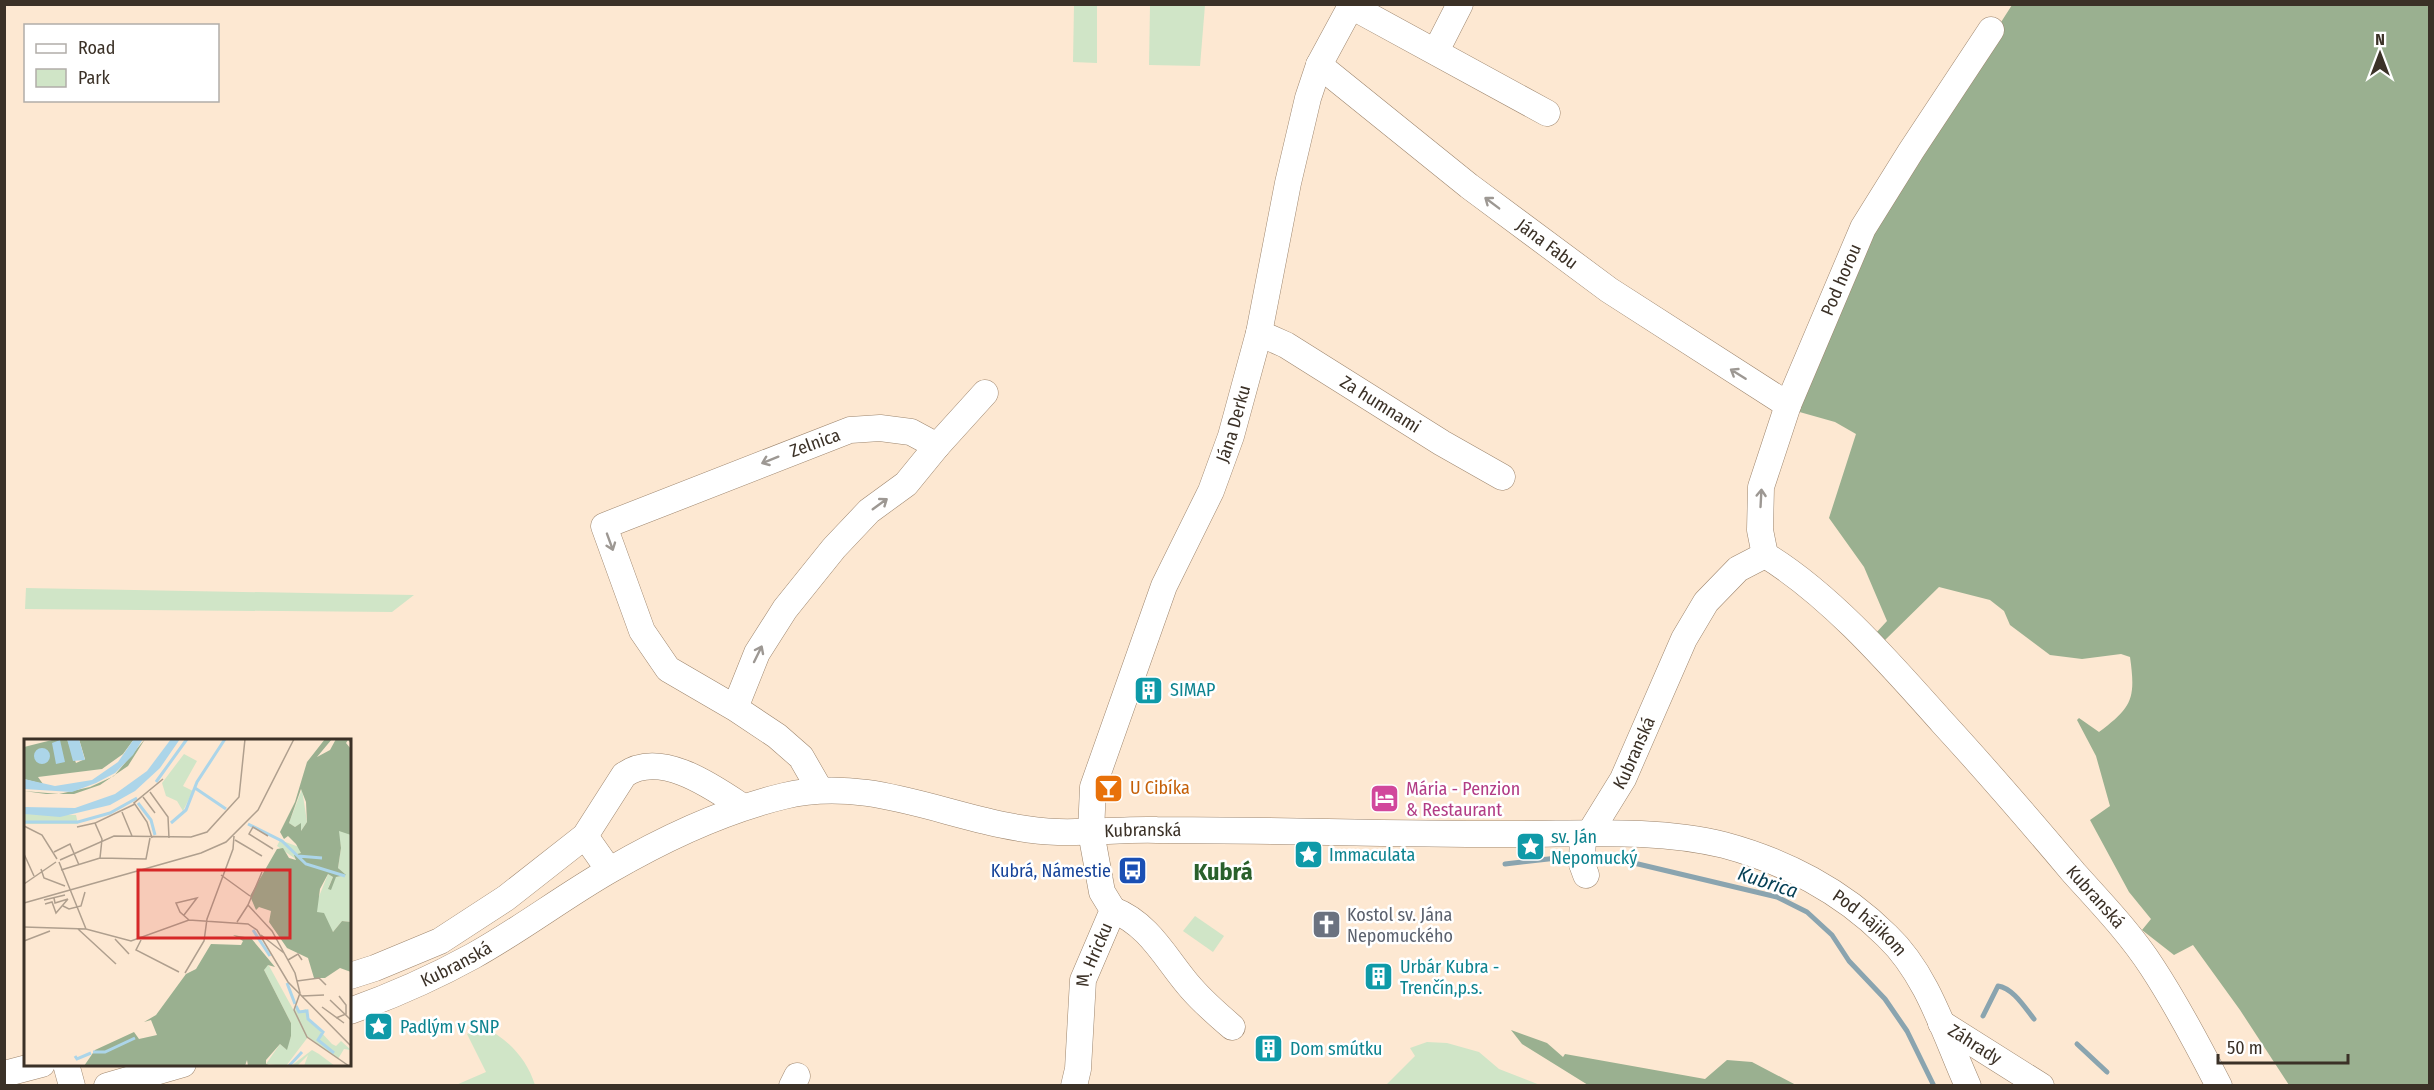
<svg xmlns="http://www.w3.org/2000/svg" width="2434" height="1090" viewBox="0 0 2434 1090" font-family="'Fira Sans Condensed',sans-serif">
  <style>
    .green { fill: #d0e5c7 }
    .forest { fill: #9ab090 }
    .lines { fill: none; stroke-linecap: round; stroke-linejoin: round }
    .stream { stroke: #8aa4af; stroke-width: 5 }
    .minor-casing { stroke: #9d856d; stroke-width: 27 }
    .minor { stroke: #fff; stroke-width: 26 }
    .oneway { stroke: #9d9893 }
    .labels { text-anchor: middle; stroke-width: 5; stroke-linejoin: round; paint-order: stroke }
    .street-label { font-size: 18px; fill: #3b3127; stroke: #fff }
    .culture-label { font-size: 18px; fill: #0d838f; stroke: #fff; text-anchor: start }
    .food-label { font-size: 18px; fill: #c56008; stroke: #fff; text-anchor: start }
    .hotel-label { font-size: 18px; fill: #b23c85; stroke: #fff; text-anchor: start }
    .transit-label { font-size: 18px; fill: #164399; stroke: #fff; text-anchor: end }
    .worship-label { font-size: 18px; fill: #5b616d; stroke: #fff; text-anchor: start }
    .water-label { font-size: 20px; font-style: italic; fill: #074055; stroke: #fff }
    .district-label { font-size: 24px; font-weight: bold; fill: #2a602c; stroke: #fff }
    .inset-river { fill: none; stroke: #acd5e9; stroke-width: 3 }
    .inset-road { fill: none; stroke: #af9f8e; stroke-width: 1.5 }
    .view { fill: #d62828; fill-opacity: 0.15; stroke: #d62828; stroke-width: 3 }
    .inset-edge { fill: none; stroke: #3b3127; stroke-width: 3 }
  </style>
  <rect width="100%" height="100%" fill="#fde8d2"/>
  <g class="green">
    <path d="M1074,5h23v58l-24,-1z"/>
    <path d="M1150,5h55l-5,61 -51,-1z"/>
    <path d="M26,588l388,7 -22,17 -367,-3z"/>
    <path d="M1195,916l29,20 -11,16 -30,-21z"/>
    <path d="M484,1027c24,12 43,32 51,58h-79l30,-13 -19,-38z"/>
    <path d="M1427,1042l20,1 32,9 20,17 41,16h-154l29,-29 -5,-8z"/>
  </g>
  <g class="forest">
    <path d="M2012,5h417v1080h-140l-49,-75 -47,-65 -19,10 -32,-25 9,-11 -22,-27 -39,-72 20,-14 -14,-50 -19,-36 2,-2 20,14c33,-25 37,-33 31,-75l-9,-3 -39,5 -32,-4 -40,-30 -6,-14 -14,-11 -51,-13 -56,55 -8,-8 12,-13 -23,-54 -35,-49 27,-84 -21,-12 -39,-11 82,-197z"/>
    <path d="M1511,1030l36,13 16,14 2,-3 140,25 22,-19 25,2 44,23h-208l-66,-41z"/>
  </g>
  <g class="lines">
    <g class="stream">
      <path d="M1590,857l27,2 160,38 30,15 25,23 17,26 36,38 22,32 27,55"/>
      <path d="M1505,864l70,-8"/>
      <path d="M1983,1016l15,-30c15,2 27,22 36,33"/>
      <path d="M2077,1044l30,28"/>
    </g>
    <defs>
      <g id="minor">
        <path d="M1351,6l196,107"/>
        <path d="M1436,51l24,-47"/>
        <path id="s1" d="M1319,65l150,121 140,104 179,115"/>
        <path id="s2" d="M1259,333l27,12 156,98 60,34"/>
        <path d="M937,446l48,-53"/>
        <path id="s3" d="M1765,555c66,40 127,111 178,168 45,49 88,99 131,150 27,30 56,60 78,94 25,38 46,78 67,119"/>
        <path id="s4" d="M1765,555l-5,-25 1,-43 27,-82 75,-177 48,-77 80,-121"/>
        <path d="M735,708l22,-55 28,-44 49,-61 35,-37 37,-27 31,-38 -26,-14 -31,-4 -30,2 -246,96 38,105 26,38 67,39 42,28 24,21 19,33"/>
        <path d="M1583,834l-1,30 4,11"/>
        <path id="s5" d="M1589,834l34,-55 61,-140 22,-37 32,-33 27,-14"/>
        <path d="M585,836l24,34"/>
        <path d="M1113,910c37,14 54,51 78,78 12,14 27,27 41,39"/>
        <path d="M350,976l25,-8 65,-27 66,-43 79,-62 39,-61c36,-26 89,12 119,32"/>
        <path id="s6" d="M350,1011c42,-15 83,-33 123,-55 47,-26 90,-59 137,-86 55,-32 112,-59 174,-74 95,-23 180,33 274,36 33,1 66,-3 99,-2 114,0 228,4 342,4 72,1 154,-7 225,11 60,16 118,46 163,91 41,39 58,99 81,150"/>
        <path id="s7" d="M1941,1023l100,63"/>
        <path d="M66,1064l6,22"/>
        <path d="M4,1074l38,-10"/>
        <path d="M107,1086l76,-22"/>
        <path d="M792,1086l5,-10"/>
        <path id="s8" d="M1074,1086l4,-17 5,-89 30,-70 -11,-18 -11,-60 2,-45 71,-201 47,-95 20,-55 28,-103 29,-150 20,-85 11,-33 33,-61"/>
      </g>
    </defs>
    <use href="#minor" class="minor-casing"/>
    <use href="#minor" class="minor"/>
  </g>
  <defs><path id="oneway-shaft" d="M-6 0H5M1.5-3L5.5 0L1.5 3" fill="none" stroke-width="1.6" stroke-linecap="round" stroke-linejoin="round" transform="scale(1.5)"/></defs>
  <g class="oneway">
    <use href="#oneway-shaft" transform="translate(1492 203) rotate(-143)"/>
    <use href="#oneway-shaft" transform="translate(1738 374) rotate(-148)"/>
    <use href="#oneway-shaft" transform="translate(770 460) rotate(158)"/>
    <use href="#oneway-shaft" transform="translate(1761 498) rotate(-87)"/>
    <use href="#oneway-shaft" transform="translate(880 504) rotate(-36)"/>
    <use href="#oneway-shaft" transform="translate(610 542) rotate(70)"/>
    <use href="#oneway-shaft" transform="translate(758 654) rotate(-64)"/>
  </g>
  <defs>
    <symbol id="building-square" viewBox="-11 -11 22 22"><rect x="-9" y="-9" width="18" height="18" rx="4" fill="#0f9aa8" stroke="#fff"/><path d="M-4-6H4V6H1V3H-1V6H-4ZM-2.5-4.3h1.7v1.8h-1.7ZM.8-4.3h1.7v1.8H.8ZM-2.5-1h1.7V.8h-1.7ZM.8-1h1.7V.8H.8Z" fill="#fff"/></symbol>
    <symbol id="bar-square" viewBox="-11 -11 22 22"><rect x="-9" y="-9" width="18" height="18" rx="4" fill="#e8710a" stroke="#fff"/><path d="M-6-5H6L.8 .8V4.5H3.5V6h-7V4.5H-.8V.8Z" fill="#fff"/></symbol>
    <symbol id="hotel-square" viewBox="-11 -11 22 22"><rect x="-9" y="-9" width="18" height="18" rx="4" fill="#d1479c" stroke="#fff"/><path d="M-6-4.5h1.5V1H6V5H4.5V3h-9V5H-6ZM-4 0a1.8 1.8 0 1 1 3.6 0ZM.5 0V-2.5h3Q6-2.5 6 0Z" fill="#fff"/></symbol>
    <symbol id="sight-square" viewBox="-11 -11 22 22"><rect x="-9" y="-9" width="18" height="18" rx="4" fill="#0f9aa8" stroke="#fff"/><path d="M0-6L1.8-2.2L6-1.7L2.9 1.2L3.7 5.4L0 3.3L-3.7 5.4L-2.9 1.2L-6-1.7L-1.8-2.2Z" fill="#fff"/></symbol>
    <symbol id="bus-square" viewBox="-11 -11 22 22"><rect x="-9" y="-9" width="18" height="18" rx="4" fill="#1a4fb4" stroke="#fff"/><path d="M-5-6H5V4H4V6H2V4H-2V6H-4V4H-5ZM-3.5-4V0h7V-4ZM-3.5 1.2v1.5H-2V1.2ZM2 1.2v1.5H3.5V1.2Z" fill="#fff"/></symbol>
    <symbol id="church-square" viewBox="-11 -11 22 22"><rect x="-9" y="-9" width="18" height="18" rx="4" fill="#6b7280" stroke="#fff"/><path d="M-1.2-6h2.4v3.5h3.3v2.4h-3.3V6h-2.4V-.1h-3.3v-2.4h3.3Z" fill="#fff"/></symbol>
  </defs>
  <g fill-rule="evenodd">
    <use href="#building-square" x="1132" y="674" width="33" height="33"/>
    <use href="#bar-square" x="1092" y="772" width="33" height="33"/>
    <use href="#hotel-square" x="1368" y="782" width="33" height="33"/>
    <use href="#sight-square" x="1514" y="830" width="33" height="33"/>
    <use href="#sight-square" x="1292" y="838" width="33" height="33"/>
    <use href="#bus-square" x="1116" y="854" width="33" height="33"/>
    <use href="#church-square" x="1310" y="908" width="33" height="33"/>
    <use href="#building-square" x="1362" y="960" width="33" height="33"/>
    <use href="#sight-square" x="362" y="1010" width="33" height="33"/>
    <use href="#building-square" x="1252" y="1032" width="33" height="33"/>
  </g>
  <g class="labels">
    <g class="street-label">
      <text dy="6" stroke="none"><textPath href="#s1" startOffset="290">Jána Fabu</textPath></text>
      <text dy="6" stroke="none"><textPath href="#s4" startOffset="291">Pod horou</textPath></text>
      <text dy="6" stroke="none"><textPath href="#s2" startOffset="141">Za humnami</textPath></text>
      <text dy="6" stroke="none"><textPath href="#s8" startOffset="700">Jána Derku</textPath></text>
      <text transform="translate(815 443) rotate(-20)" y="6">Zelnica</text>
      <text dy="6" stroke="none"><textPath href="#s5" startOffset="93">Kubranská</textPath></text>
      <text dy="6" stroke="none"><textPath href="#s6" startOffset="850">Kubranská</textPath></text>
      <text dy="6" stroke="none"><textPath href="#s3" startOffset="477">Kubranská</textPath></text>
      <text dy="6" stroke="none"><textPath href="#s6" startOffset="1599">Pod hájikom</textPath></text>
      <text dy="6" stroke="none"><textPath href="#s8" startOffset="134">M. Hricku</textPath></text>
      <text dy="6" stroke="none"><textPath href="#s6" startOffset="116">Kubranská</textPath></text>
      <text dy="6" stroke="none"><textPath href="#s7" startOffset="40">Záhrady</textPath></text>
    </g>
    <g class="culture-label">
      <text x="1170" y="696">SIMAP</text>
      <text x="1551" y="843">sv. Ján<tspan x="1551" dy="21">Nepomucký</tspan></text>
      <text x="1329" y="861">Immaculata</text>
      <text x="1400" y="973">Urbár Kubra -<tspan x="1400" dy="21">Trenčín,p.s.</tspan></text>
      <text x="400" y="1033">Padlým v SNP</text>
      <text x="1290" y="1055">Dom smútku</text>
    </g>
    <g class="food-label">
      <text x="1130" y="794">U Cibíka</text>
    </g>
    <g class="hotel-label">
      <text x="1406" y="795">Mária - Penzion<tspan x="1406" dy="21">&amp; Restaurant</tspan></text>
    </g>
    <g class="transit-label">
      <text x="1111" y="877">Kubrá, Námestie</text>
    </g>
    <g class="worship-label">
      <text x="1347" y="921">Kostol sv. Jána<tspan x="1347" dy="21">Nepomuckého</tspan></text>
    </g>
    <g class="water-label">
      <text transform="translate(1768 882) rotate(18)" y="7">Kubrica</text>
    </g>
    <g class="district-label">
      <text x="1223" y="880">Kubrá</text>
    </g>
  </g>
  <g transform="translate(24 739)">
    <rect width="327" height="327" fill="#fde8d2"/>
    <path d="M160,15l13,7 -14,25 10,5 -10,20 -6,-10 -11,-5 -4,-13zM278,50l5,33 -6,9 -1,-7 -5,3 -6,-4zM0,75l52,1 2,9h-54zM318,91l9,5v87l-9,-1 -9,11 -16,-20 -1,-8 12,-30 5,3 -5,11 8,-11 9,-2 -7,-7 3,-20 -3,-17zM256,101l19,7 2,6 -4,7 -20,-14zM244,225l26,47 3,-4 3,4 6,-2 2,9 24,26 4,2 5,-5 10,9 -7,-1 -6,10 -30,-22 -22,29 -20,-2 14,-20 6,5 5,-13v-13l-27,-53zM288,311l7,4 16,12h-31l4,-11 -11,11h-6z" fill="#d0e5c7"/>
    <path d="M32,0h11l9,24 9,-4 -6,-20h55l-11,15 -21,15 -64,8 5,7 -19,-5v-32zM121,0l-17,27 -28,19 -26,9h-28l-22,-3 35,3 31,-7 24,-11zM301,0h7l-15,18 13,-7 6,-11h14l1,2v3l-3,-4 -2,3 5,6v86l-12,-4 2,17 -3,20 8,7 -10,2 -5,13 -3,-1 5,-12 -5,-3 -8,15 -3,23 7,1 9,19 9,-11 9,1v50l-11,-4 -15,10h-11l-6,-20 -21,-10 -18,-26 2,-11 -12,-4 -3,3 -6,-14 27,-47 6,-1 6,10 7,2 -2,-5 7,-2 -5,-9 -8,-8 -4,3 -4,-7 15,-30 12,-40zM277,50l5,13 1,20 -6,9v-8l-6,4 -6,-4zM209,196l18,3 24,29 -7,-2 -4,5 27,53v13l-4,14 -7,-6 -14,16v4l6,2h-24l-1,-6 -2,6h-161l11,-16 39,-18 5,7 18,-4 -6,-15 -7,2 12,-7 30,-41 10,-5 15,-25 30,1 2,-4z" fill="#9ab090" fill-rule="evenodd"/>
    <path d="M43,0h12l6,21 -12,1zM110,0h9l-10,16 -18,18 -19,10 -24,9 -48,-3v-10l31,7 37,-6 26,-18zM147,0h9l-20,29 -25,23 -25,14 -50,12 -36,-3v-7l51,1 40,-14 32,-23zM36,1l5,22 -9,2 -4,-21zM10 17a8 8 0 1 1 16 0a8 8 0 1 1-16 0Z" fill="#acd5e9"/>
    <path class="inset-river" d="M132,43l31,-43M171,49l31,21M114,64l13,17 4,15M0,83h54l32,-9 27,-15M147,84l15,-13 11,-28 28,-43M224,85l34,17 24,23 39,12M274,117l24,2M229,191l17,26M263,244l8,21M272,267l3,6 8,-1 1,8 15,13 -5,8 16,13M69,313h12l30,-14M51,317l2,3 14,-6M265,327l13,-14"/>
    <path class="inset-road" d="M126,53l18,25 1,21M119,58l12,16M98,73l10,24M0,87l18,9 15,24M53,88l18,-4M244,97l-15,-9 -4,7 24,15M128,99l-5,-16 -13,-19 29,-24M211,101l27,16M30,113l16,-8 9,21M0,115l10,22M76,119l2,-19 -7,-16 40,-19M36,121l54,-24 77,1 16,-5 32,-35 6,-58M35,123l27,67M17,130l3,9 21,8M37,131l39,-12 46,1 4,-21M197,136l29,21M0,145l32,-22M30,159l1,5 13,-4M20,161l21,-5M0,164l177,-50 25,-11 32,-32 36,-71M21,165l7,-2 4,11 12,-14M224,166l24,26 23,42 5,20 -6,17 13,27 42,29M224,166l14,-33M39,167l6,3 12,-3 4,-14M160,176l13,-17 -21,5 4,9 9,8M213,183l11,-17M0,188l62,2 45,12 58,-21 59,4 9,6 31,52 63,64M54,190l38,35M237,196l23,18M91,200l14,15M117,201l-5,10 43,22M0,202l26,-10M264,221l10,-6 4,6M161,234l19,-32 3,-22 26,-70 1,-13M273,242l22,-3 7,7M278,257l22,-1M306,261l21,20M298,268l22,16M312,279l10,-4v-9l-7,-9"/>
    <path class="view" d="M114,131h152v68h-152z"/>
    <rect width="327" height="327" class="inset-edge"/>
  </g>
  <rect width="2434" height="1090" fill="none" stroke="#3b3127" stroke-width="12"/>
  <rect x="24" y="24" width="195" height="78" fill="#ffffff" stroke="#b1ada9" stroke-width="1.5"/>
  <rect x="36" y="44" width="30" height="9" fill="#ffffff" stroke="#b1ada9" stroke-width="1.5"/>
  <text x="78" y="54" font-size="18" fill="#3b3127">Road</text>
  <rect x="36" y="69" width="30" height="18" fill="#d0e5c7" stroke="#b1ada9" stroke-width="1.5"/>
  <text x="78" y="84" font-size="18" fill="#3b3127">Park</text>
  <g transform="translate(2380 54)" stroke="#ffffff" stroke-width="4.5" paint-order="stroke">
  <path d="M0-4.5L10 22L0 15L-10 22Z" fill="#3b3127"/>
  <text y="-9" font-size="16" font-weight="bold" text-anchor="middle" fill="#3b3127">N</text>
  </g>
  <path d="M2218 1054v9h130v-9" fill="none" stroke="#3b3127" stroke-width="3"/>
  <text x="2227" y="1054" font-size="18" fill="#3b3127" stroke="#ffffff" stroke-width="4.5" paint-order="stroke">50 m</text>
</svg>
